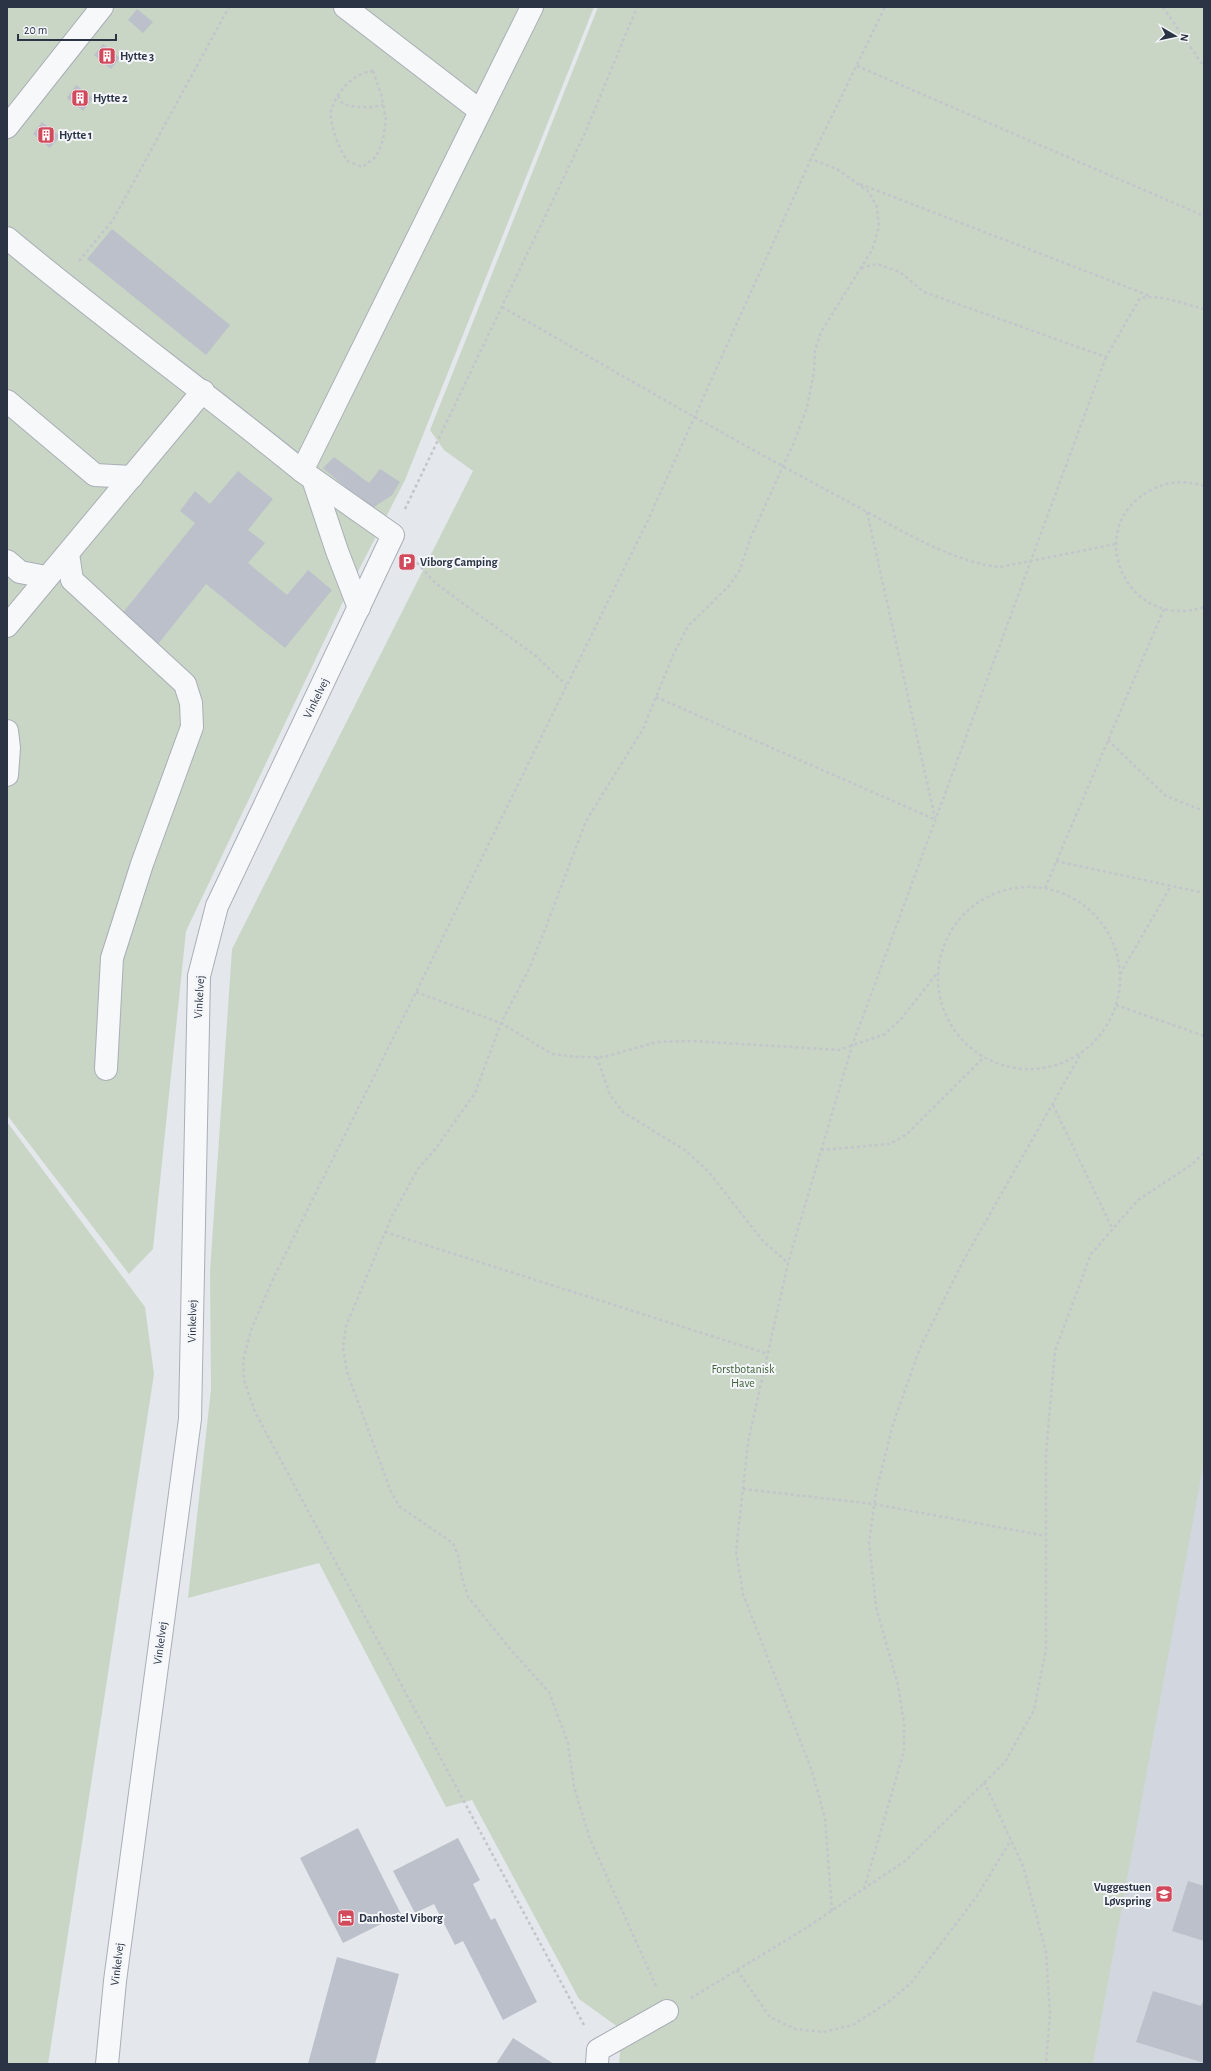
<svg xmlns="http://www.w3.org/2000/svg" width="1211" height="2071" viewBox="0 0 1211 2071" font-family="'Alegreya Sans',sans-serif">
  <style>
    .built { fill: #d2d6de }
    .green { fill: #c9d6c5 }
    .building { fill: #bbc0ca }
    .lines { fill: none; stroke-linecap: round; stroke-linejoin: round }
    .minor-casing { stroke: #a9aeb7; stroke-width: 24 }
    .path { stroke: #c2c5cb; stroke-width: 2.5; stroke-dasharray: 3 3; stroke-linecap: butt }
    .minor { stroke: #f7f8fa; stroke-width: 22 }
    .labels { text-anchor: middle; stroke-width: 4; stroke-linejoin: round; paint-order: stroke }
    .poi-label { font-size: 12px; font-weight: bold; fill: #2b3445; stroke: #f4f6f9; text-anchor: start }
    .street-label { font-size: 12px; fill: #2b3445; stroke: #f4f6f9 }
    .park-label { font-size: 12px; fill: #3f6138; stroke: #f4f6f9 }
  </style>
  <rect width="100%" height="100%" fill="#e4e7ec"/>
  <path class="built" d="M1204,1461v603h-111l108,-596z"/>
  <g class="green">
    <path d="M7,7h587l-189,473 -56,109 -163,342 -33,318 -24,25 -122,-159z"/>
    <path d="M598,7h606v1454l-111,603h-474l3,-34 -43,-31 -107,-199 -26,7 -127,-244 -131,35 23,-209 -1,-118 22,-322 241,-478 -29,-21 -14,-20z"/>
    <path d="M7,1122l138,185 9,67 -106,690h-41z"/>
  </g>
  <g class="building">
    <path d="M137,9l16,13 -10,11 -15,-13z"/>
    <path d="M103,44l17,14 -9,11 -17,-14z"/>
    <path d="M76,85l17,13 -10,13 -16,-13z"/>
    <path d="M42,122l18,14 -10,12 -17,-14z"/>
    <path d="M112,229l118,96 -24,30 -119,-96z"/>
    <path d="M334,457l35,26 11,-14 20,13 -8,13 -21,14 -48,-41z"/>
    <path d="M238,471l35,28 -25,31 17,13 -17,20 39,32 21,-25 24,20 -47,58 -79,-64 -52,65 -37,-29 78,-97 -15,-12 15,-20 15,13z"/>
    <path d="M358,1828l43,86 -58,29 -43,-85z"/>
    <path d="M458,1838l22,42 -7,4 18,36 4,-2 42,84 -34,18 -40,-79 -8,4 -21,-41 -19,9 -22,-42z"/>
    <path d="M1188,1881l16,5v55l-32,-10z"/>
    <path d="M337,1957l62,17 -24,90h-67z"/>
    <path d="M1153,1991l48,15 3,-8v65l-68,-21z"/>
    <path d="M513,2038l41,26h-58z"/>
  </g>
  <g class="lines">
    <defs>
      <g id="minor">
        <path d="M345,7l134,103"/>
        <path d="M7,127l95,-120"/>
        <path d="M7,238c96,80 198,154 295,233l230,-464"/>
        <path d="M7,401l88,74 37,2"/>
        <path d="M313,479l24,72 22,57"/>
        <path d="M68,554l4,26 113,104 6,19 1,24 -50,137 -30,94 -6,111"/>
        <path d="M7,561l13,11 26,5"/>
        <path d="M7,626l196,-235"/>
        <path d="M7,731l2,17 -2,27"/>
        <path d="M107,2064l8,-83 75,-562 9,-443 18,-70 176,-371 -91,-64"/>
        <path d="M597,2064l1,-14 69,-39"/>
      </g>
    </defs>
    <use href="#minor" class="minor-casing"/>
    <g class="path">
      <path d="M1163,7l41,60"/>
      <path d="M857,66l347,150"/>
      <path d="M373,71l8,23 5,25 -3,21 -7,17 -14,10c-4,-2 -11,-4 -14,-6 -8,-8 -19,-39 -17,-50 6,-20 22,-38 42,-40z"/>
      <path d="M338,96l5,8c14,4 26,4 40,1"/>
      <path d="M860,184l290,112"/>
      <path d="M79,261l34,-41 116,-213"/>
      <path d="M861,268l16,-4 23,8 24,20 182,65 34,-59c21,-4 43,6 64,11"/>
      <path d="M502,307c114,65 227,131 343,193 46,24 104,62 155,67l116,-23"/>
      <path d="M1204,486c-18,-6 -36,-5 -53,4 -71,37 -24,143 53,117"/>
      <path d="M405,509l180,-376 52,-126"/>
      <path d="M867,512l68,306"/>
      <path d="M413,558l22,25 101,73 30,29"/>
      <path d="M656,697l278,122"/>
      <path d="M1108,740l58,56 38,15"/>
      <path d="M1056,861l148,32"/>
      <circle cx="1029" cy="978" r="91"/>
      <path d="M1045,888l119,-279"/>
      <path d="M1120,974l51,-88"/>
      <path d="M416,992l85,31 51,31 26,3h26l53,-15 37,-1 145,9 46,-16 16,-15 37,-47"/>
      <path d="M1116,1005l88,31"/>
      <path d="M597,1057l13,38 13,17 63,39 22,20 55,70 25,22"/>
      <path d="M1053,1105l60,125"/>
      <path d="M821,1150l69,-6 17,-10 77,-77"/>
      <path d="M385,1232l383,122"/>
      <path d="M743,1489l131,15 172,32"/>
      <path d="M984,1782l39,84 23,86 4,62 -4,50"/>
      <path d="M864,1889l40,-138v-28l-6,-38 -22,-78 -7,-65 7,-50 17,-68 27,-76 42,-85 120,-211"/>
      <path d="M832,1911l-7,-93 -13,-47 -69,-177 -7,-43 12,-109 40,-179 64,-217 254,-689"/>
      <path d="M737,1970l33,47 25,12 28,3 30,-7 34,-22 24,-20 66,-87 34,-56"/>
      <path d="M656,1986l-66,-147 -16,-52 -6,-44 -19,-51 -38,-42 -43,-53 -6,-20 -4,-22 -5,-12 -53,-36 -9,-15 -44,-120 -4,-24 3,-22 46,-110 26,-47 18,-21 39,-55 26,-70 28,-54 15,-37 42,-111 57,-92 31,-76 14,-27 40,-39 12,-17 10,-31 44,-97 13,-34 7,-37 1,-21 6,-18 51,-82 7,-23 -2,-20 -8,-15 -32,-23 -26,-10"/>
      <path d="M691,1998l112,-68 102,-69 100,-99 29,-52 12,-61v-196l9,-102 36,-97 47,-54 53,-35 13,-12"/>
      <path d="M584,2025l-329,-613 -11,-32 -1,-19 8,-31 21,-49 144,-289 232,-472 163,-361 74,-152"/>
    </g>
    <use href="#minor" class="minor"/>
  </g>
  <defs>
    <symbol id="building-square" viewBox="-11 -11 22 22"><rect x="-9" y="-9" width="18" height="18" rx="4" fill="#d1495b" stroke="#f4f6f9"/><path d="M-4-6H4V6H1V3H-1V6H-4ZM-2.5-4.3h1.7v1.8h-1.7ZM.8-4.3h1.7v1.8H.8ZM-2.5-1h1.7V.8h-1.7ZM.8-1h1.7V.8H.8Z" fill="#fff"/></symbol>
    <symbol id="parking-square" viewBox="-11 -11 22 22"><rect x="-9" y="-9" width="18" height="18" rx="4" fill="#d1495b" stroke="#f4f6f9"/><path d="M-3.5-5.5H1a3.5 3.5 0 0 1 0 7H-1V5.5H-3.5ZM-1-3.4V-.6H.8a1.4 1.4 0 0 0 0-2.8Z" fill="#fff"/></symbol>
    <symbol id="school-square" viewBox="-11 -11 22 22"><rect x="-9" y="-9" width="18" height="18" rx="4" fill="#d1495b" stroke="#f4f6f9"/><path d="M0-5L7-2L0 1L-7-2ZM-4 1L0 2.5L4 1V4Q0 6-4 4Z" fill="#fff"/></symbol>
    <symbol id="hotel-square" viewBox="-11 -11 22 22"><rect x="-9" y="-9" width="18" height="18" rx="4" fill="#d1495b" stroke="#f4f6f9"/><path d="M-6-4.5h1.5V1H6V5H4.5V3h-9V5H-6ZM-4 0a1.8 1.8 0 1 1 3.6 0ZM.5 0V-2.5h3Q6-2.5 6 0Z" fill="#fff"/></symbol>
  </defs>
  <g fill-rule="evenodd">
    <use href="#building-square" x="97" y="46" width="20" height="20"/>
    <use href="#building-square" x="70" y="88" width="20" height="20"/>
    <use href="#building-square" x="36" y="125" width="20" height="20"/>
    <use href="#parking-square" x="397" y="552" width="20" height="20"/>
    <use href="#school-square" x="1154" y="1884" width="20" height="20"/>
    <use href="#hotel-square" x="336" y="1908" width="20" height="20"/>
  </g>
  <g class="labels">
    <g class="poi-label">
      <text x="120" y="60">Hytte 3</text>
      <text x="93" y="102">Hytte 2</text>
      <text x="59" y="139">Hytte 1</text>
      <text x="420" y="566">Viborg Camping</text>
      <text x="1151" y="1891" text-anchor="end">Vuggestuen<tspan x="1151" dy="14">Løvspring</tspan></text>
      <text x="359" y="1922">Danhostel Viborg</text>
    </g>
    <g class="street-label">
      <text transform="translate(316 698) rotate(-64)" y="4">Vinkelvej</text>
      <text transform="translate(199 997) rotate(-87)" y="4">Vinkelvej</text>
      <text transform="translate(192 1321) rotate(-89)" y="4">Vinkelvej</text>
      <text transform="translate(160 1643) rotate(-82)" y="4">Vinkelvej</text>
      <text transform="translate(117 1964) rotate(-83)" y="4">Vinkelvej</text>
    </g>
    <g class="park-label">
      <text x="743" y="1373">Forstbotanisk<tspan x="743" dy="14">Have</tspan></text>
    </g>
  </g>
  <rect width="1211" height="2071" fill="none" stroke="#2b3445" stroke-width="16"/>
  <g transform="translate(1175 36) rotate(99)" stroke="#f4f6f9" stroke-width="3" paint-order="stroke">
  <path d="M0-3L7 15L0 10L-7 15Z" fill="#2b3445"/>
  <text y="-6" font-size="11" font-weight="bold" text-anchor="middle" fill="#2b3445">N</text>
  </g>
  <path d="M18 34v6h98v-6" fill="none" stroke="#2b3445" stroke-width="2"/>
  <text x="24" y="34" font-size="12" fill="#2b3445" stroke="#f4f6f9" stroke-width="3" paint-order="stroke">20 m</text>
</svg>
